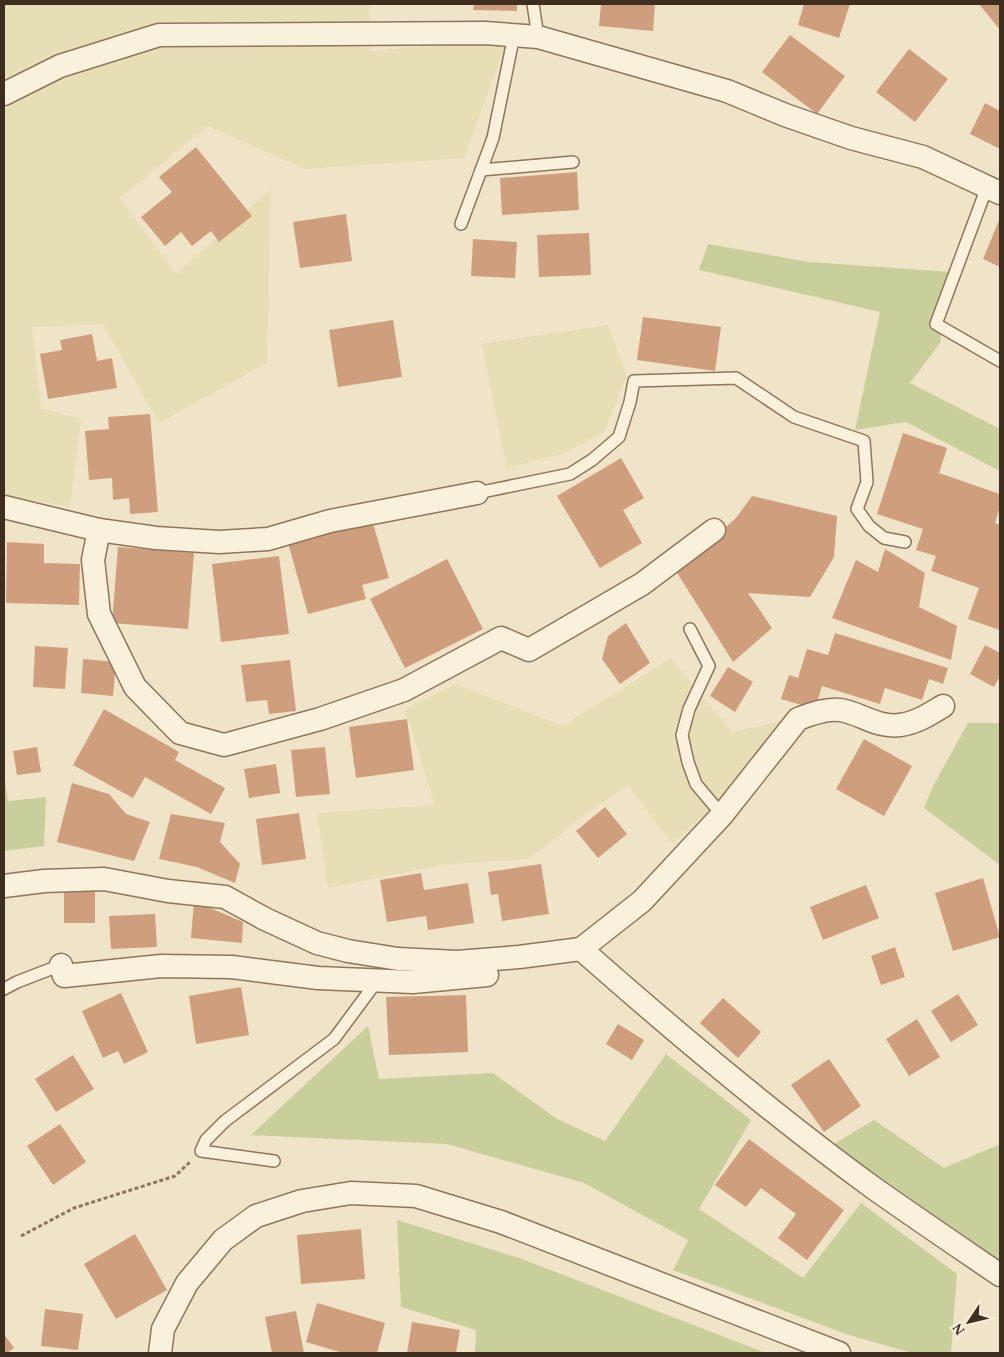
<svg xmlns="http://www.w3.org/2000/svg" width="1004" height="1357" viewBox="0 0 1004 1357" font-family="Georgia,serif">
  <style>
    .farmland { fill: #e6deb5 }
    .green { fill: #c9cf9b }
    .building { fill: #cf9f7d }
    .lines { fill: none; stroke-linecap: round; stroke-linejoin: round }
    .lane-casing { stroke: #8d765c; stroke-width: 14 }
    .street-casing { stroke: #8d765c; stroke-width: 25 }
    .path { stroke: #8d765c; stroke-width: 3; stroke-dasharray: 4 2.5; stroke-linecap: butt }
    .lane { stroke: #faf1dc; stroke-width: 11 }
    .street { stroke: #faf1dc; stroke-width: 22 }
  </style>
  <rect width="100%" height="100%" fill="#f0e4c8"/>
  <g class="farmland">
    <path d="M4,4h365l2,47 137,-13 -44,120 -159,11 -97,-43 -88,72 56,76 95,-85 -4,174 -108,60 -56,-99 -71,3 9,81 40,11 -11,88 -66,-12z"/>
    <path d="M608,325l19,51 -23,56 -39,21 -58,15 -25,-124z"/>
    <path d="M671,658l61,74 55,-12 -72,86 -43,38 -44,-59 -45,31 -54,43 -87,6 -114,23 -11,-75 118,-8 -30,-96 50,-25 108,42z"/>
  </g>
  <g class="green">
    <path d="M708,244l101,18 143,10 -12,71 -30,40 90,46v42l-94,-49 -51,8 25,-118 -181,-42z"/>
    <path d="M968,723h32v142l-76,-57 9,-22z"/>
    <path d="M4,774l4,27 38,-4 -2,49 -40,5z"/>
    <path d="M368,1026l11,53 114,-6 64,46 48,22 61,-87 85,66 -52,89 104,69 58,-75 96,71 -6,79h-39l-63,-18 -176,-65 15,-30 -104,-57 -137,-39 -196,-9z"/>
    <path d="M874,1120l70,48 56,-24v122l-166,-122z"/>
    <path d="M397,1220l125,39 244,94h-291l1,-23 -75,-23z"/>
  </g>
  <g class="building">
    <path d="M474,4h43v7l-44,-1z"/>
    <path d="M601,4h54l-2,27 -54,-5z"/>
    <path d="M804,4h46l-11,34 -41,-13z"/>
    <path d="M979,4h21v26z"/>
    <path d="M790,35l55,41 -28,38 -55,-42z"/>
    <path d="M909,49l39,30 -33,43 -39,-30z"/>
    <path d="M985,103l15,8v38l-30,-15z"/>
    <path d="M196,147l56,69 -33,26 -8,-11 -19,15 -11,-14 -16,14 -24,-29 31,-25 -13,-15z"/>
    <path d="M577,172l2,38 -77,5 -2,-37z"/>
    <path d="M346,214l6,47 -52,7 -7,-46z"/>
    <path d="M1000,218v49l-17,-8z"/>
    <path d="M589,233l2,42 -52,2 -2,-42z"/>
    <path d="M473,239l44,3 -2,36 -44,-2z"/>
    <path d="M643,317l78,10 -6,44 -78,-11z"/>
    <path d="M393,320l9,57 -64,10 -9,-57z"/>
    <path d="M92,334l5,27 15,-3 5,30 -69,11 -8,-45 22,-4 -2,-10z"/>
    <path d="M150,414l8,98 -28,2 -1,-16 -16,2 -1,-22 -23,2 -4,-49 24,-2 -1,-12z"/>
    <path d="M903,433l44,15 -8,25 61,21v13l-5,16 5,2v105l-32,-11 11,-31 -48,-17 5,-15 -20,-6 7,-21 -46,-15z"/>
    <path d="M621,458l23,40 -21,12 19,33 -42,25 -43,-72z"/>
    <path d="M752,496l85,20 -3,41 -24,40 -62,-4 24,35 -39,34 -57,-91 60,-53z"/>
    <path d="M372,520l17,58 -27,7 4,14 -58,15 -20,-71z"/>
    <path d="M7,542l37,2v19l36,1 -1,41 -73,-2z"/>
    <path d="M118,547l76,6 -6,76 -76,-6z"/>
    <path d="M885,549l40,24 -6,34 38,19 -6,34 -119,-42 24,-58 22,12z"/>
    <path d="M279,556l10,78 -68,8 -9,-78z"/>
    <path d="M447,559l36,70 -78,39 -35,-69z"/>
    <path d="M626,623l24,40 -30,21 -18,-25 6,-23z"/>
    <path d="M835,633l113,35 -5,16 -14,-5 -7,21 -37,-12 -5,16 -58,-18 -7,23 -34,-10 8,-24 9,3 9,-29 21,6z"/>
    <path d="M985,645l15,8v23l-6,11 -24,-13z"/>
    <path d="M35,646l33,2 -3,41 -32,-2z"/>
    <path d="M83,659l33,3 -3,34 -32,-3z"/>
    <path d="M290,660l6,51 -27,3 -2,-14 -21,2 -5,-37z"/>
    <path d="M728,667l25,15 -18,30 -25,-16z"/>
    <path d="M104,709l75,43 -4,8 50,28 -14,26 -66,-37 -12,21 -60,-33z"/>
    <path d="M407,719l7,51 -58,8 -7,-51z"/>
    <path d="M864,739l48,27 -28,50 -48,-27z"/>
    <path d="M37,747l4,25 -24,3 -4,-24z"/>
    <path d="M325,747l5,47 -34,3 -5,-47z"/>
    <path d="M276,764l4,29 -31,5 -5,-29z"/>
    <path d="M72,783l37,11 17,20 24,8 -16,39 -77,-19z"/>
    <path d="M605,807l22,27 -29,24 -22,-27z"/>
    <path d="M299,813l7,46 -44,6 -6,-46z"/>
    <path d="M171,814l54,9 -5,19 20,22 -5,19 -38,-16 -38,-8z"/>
    <path d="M541,864l8,50 -47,7 -4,-27 -7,1 -3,-23z"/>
    <path d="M421,873l3,17 44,-7 6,40 -46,7 -2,-14 -39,6 -7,-42z"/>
    <path d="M983,878l17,59 -47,14 -18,-58z"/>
    <rect x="64" y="885" width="31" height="38"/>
    <path d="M866,885l13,33 -56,22 -13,-33z"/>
    <path d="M194,901l49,21 -1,21 -51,-5z"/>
    <path d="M155,914l2,33 -46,2 -2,-33z"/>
    <path d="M895,947l10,30 -24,8 -10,-29z"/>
    <path d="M241,987l8,48 -53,9 -7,-48z"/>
    <path d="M121,993l27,59 -24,12 -6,-13 -15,7 -21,-47z"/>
    <path d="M958,994l20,31 -27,17 -20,-31z"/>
    <path d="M466,995l2,57 -79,3 -3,-58z"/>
    <path d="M723,998l38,34 -23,26 -38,-35z"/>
    <path d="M917,1019l23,38 -31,19 -23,-37z"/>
    <path d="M618,1024l26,16 -12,20 -26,-16z"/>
    <path d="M73,1055l21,34 -38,23 -21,-33z"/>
    <path d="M829,1059l32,47 -37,26 -33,-47z"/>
    <path d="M60,1124l26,38 -33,23 -26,-39z"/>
    <path d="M749,1139l95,71 -37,50 -29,-22 18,-24 -35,-26 -15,19 -31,-22z"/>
    <path d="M361,1229l4,50 -64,5 -4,-49z"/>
    <path d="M135,1234l32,56 -51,29 -32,-55z"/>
    <path d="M317,1303l68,20 -8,30h-34l-37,-11z"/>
    <path d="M45,1309l38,5 -5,36 -37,-4z"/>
    <path d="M296,1311l8,42h-32l-7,-36z"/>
    <path d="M412,1322l48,8 -4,23h-49z"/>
    <path d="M4,1334l10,14 -7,5h-3z"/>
  </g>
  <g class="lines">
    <defs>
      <g id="lane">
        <path d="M533,4l5,33"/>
        <path d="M481,170l92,-8"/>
        <path d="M987,187l-51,137 64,37"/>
        <path d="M461,224l32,-86 21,-103"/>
        <path d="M477,493l93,-19 22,-14 27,-23 11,-35 4,-21 102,-3 58,39 70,24 3,41 -10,27 12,17 15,12 21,4"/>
        <path d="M690,629l19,37 -20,43 -7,26 6,27 8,22 26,31"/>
        <path d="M4,989l13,-7 44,-17"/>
        <path d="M274,1161l-73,-10 5,-11 19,-19 109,-82 43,-58"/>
      </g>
      <g id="street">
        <path d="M4,94l56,-28 99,-31 326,-2 53,4 189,54 58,24 66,23 72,19 77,36"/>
        <path d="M4,507l95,23 57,8 63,4 49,-3 62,-18 147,-28"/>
        <path d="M99,530l-6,30 6,54 36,73 45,46 44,12 96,-26 84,-29 97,-52 28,12 113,-66 72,-54"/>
        <path d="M4,886l40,-5 60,-2 64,12 57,6 40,22 52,24 31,8 50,8 59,3 62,-5 62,-8c94,83 192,166 294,240 41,29 84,58 125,86"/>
        <path d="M581,949l61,-48 80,-86 76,-96c12,-5 28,-11 42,-9 21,3 36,18 60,15 16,-2 30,-11 43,-19"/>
        <path d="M61,965l3,11 97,-10 71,1 86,11 95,4 74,-7"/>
        <path d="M160,1353l3,-24 24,-46 36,-43 33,-24 46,-15 49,-8 65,3 85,26 338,131"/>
      </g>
    </defs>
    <use href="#lane" class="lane-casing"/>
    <use href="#street" class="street-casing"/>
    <path class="path" d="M21,1236l53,-28 101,-32 15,-14"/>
    <use href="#lane" class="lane"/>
    <use href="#street" class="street"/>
  </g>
  <rect width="1004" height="1357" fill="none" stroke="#3d2e20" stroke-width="10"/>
  <g transform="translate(969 1322) rotate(235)" stroke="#f7eed8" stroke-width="4" paint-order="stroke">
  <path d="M0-4L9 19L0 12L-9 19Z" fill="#3d2e20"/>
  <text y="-8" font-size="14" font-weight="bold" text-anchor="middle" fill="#3d2e20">N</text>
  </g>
</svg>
